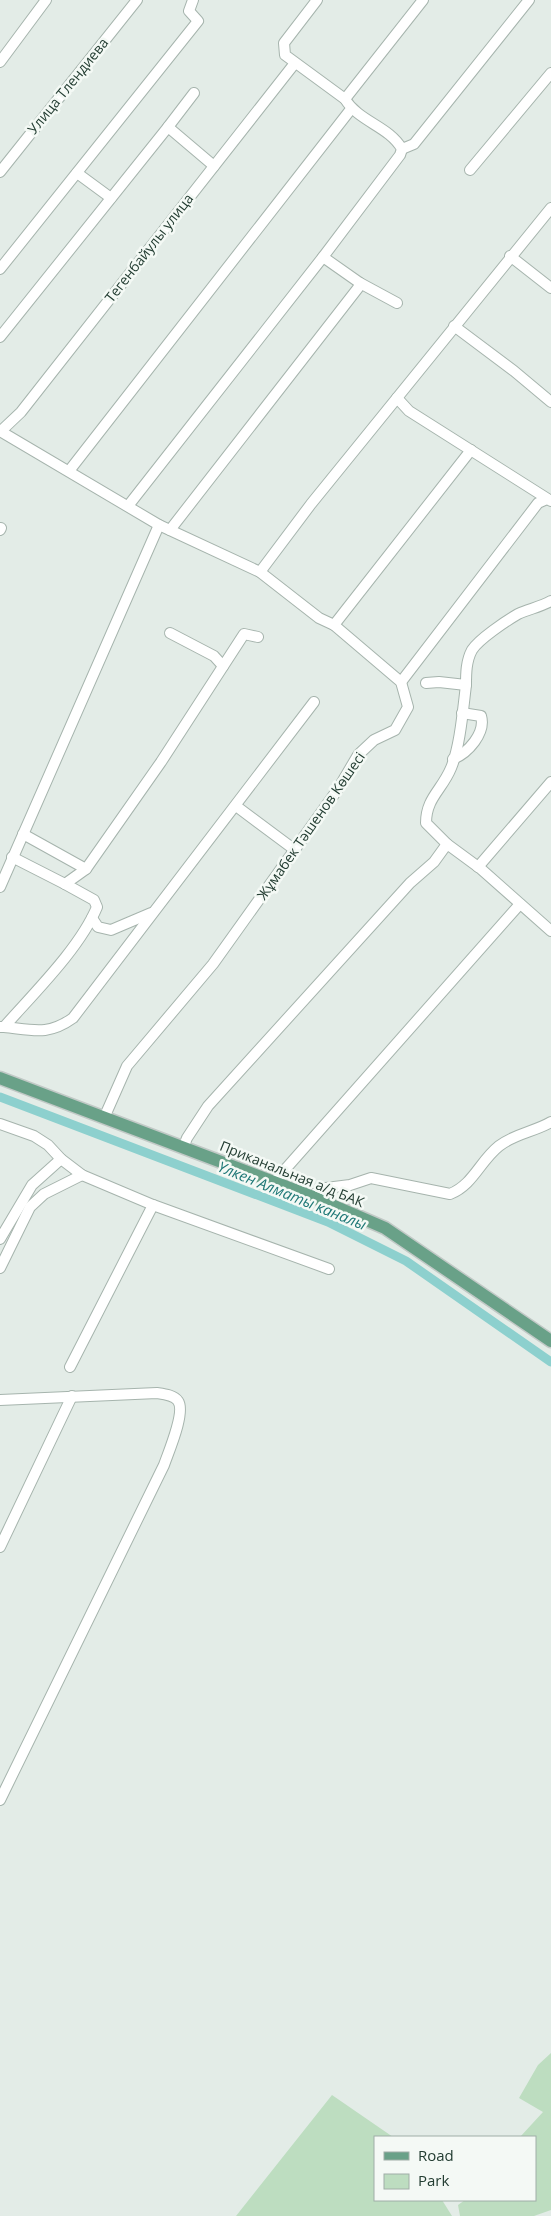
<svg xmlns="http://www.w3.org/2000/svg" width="551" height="2216" viewBox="0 0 551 2216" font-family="'Open Sans',sans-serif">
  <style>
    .green { fill: #bdddc0 }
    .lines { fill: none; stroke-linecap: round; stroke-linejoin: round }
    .canal { stroke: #8dd0ce; stroke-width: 9 }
    .minor-casing { stroke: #a6b4ad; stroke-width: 12 }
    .major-casing { stroke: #c1c9c6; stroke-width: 15 }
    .minor { stroke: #fff; stroke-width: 10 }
    .major { stroke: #69a188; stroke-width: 12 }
    .labels { text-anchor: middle; stroke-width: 5; stroke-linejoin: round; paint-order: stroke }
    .street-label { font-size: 14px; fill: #233d32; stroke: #f4f9f5 }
    .water-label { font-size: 15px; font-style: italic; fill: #1f7877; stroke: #f4f9f5 }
  </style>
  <rect width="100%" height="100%" fill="#e3ece7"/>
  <g class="green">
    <path d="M551,2053v157l-17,6h-74l-2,-11 7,-5h70v-63h-15l23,-25 -24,-14 19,-33z"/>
    <path d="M332,2095l61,42h-18v63h67l10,16h-216z"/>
  </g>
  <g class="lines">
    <path class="canal" d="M0,1097l328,125 78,39 145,101"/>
    <defs>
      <g id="minor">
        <path d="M0,62l46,-62"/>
        <path d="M345,99l78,-99"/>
        <path d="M168,127l26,-34"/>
        <path d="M402,149l12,-5 115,-144"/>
        <path d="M470,170l81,-97"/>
        <path d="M0,172l137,-172"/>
        <path d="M77,173l34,25"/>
        <path d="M510,256l41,32"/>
        <path d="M0,269l198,-248 -9,-10 4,-11"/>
        <path d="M360,283l37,20"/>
        <path d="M454,326l60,45 37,31"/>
        <path d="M0,337l168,-210 46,39"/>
        <path d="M397,398l12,13 142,90"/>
        <path d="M0,431l159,94 101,47 59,46 15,7 67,57 7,25 -13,23 -21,10 -16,15 -20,34 -125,175 -86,102 -23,52"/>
        <path d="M1,431l20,-19 274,-349"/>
        <path d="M69,471l282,-362"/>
        <path d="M128,506l195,-249 77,-102 2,-6c-13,-23 -43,-27 -57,-50l-60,-44 -1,-12 33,-43"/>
        <path d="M0,530l1,-2"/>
        <path d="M170,530l188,-242 2,-5 -37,-26"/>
        <path d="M260,572l51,-68 240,-296"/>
        <path d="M334,625l137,-175"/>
        <path d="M170,633l44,23 9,10"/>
        <path d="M401,682l137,-179 9,-4"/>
        <path d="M426,683l13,-1 27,3c0,-11 0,-24 6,-35 7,-11 34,-29 46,-36 11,-5 22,-7 33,-13"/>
        <path d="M453,759c15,-6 33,-26 28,-43l-19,-3"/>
        <path d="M236,806l59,44"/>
        <path d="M23,834l63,35"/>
        <path d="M447,844l-21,-21c0,-25 16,-33 25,-55 9,-21 12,-59 15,-83"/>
        <path d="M12,857l53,27 21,-15 75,-107 83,-128 14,3"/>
        <path d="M478,867l73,-85"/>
        <path d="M0,887l159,-362"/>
        <path d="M92,918l6,9 13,3 40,-17"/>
        <path d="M1,1027h3c30,-34 76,-79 93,-120l-3,-7 -29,-16"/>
        <path d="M4,1027c29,3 44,9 69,-9l241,-316"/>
        <path d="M0,1124l34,12 14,9 13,14 21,16 71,30 176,64"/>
        <path d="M183,1148l4,-10 21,-32 202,-223 24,-21 13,-18 34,25 70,62"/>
        <path d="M274,1182l246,-278"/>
        <path d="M311,1196l15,-8 24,-3 21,-7 79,16c23,-9 30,-33 49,-48 17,-13 35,-14 52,-24"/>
        <path d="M0,1239l32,-54 29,-26"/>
        <path d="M0,1268l30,-61 14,-13 38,-19"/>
        <path d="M70,1367l83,-162"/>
        <path d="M0,1400l157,-7c7,1 17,2 21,8 8,11 -10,52 -14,64l-164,335"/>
        <path d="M0,1547l72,-151"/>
      </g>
      <path id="major" d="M0,1078l311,118 74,32 166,113"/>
    </defs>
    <use href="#minor" class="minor-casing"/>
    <use href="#major" class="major-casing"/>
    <use href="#minor" class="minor"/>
    <use href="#major" class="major"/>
  </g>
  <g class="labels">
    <g class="street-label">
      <text transform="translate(68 86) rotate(-51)" y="5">Улица Тлендиева</text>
      <text transform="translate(149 248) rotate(-52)" y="5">Тегенбайулы улица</text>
      <text transform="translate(311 826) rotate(-55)" y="5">Жұмабек Тәшенов Көшесі</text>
      <text transform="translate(292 1174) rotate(22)" y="5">Приканальная а/д БАК</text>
    </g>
    <g class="water-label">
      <text transform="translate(292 1196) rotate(22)" y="5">Үлкен Алматы каналы</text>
    </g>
  </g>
  <rect x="374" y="2136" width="162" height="65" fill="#f4f9f5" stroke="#a0aea7"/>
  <rect x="384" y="2152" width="25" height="8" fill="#69a188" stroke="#a0aea7"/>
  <text x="418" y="2161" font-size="15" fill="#233d32">Road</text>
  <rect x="384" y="2174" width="25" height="15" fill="#bdddc0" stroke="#a0aea7"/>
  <text x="418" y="2186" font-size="15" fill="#233d32">Park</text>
</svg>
